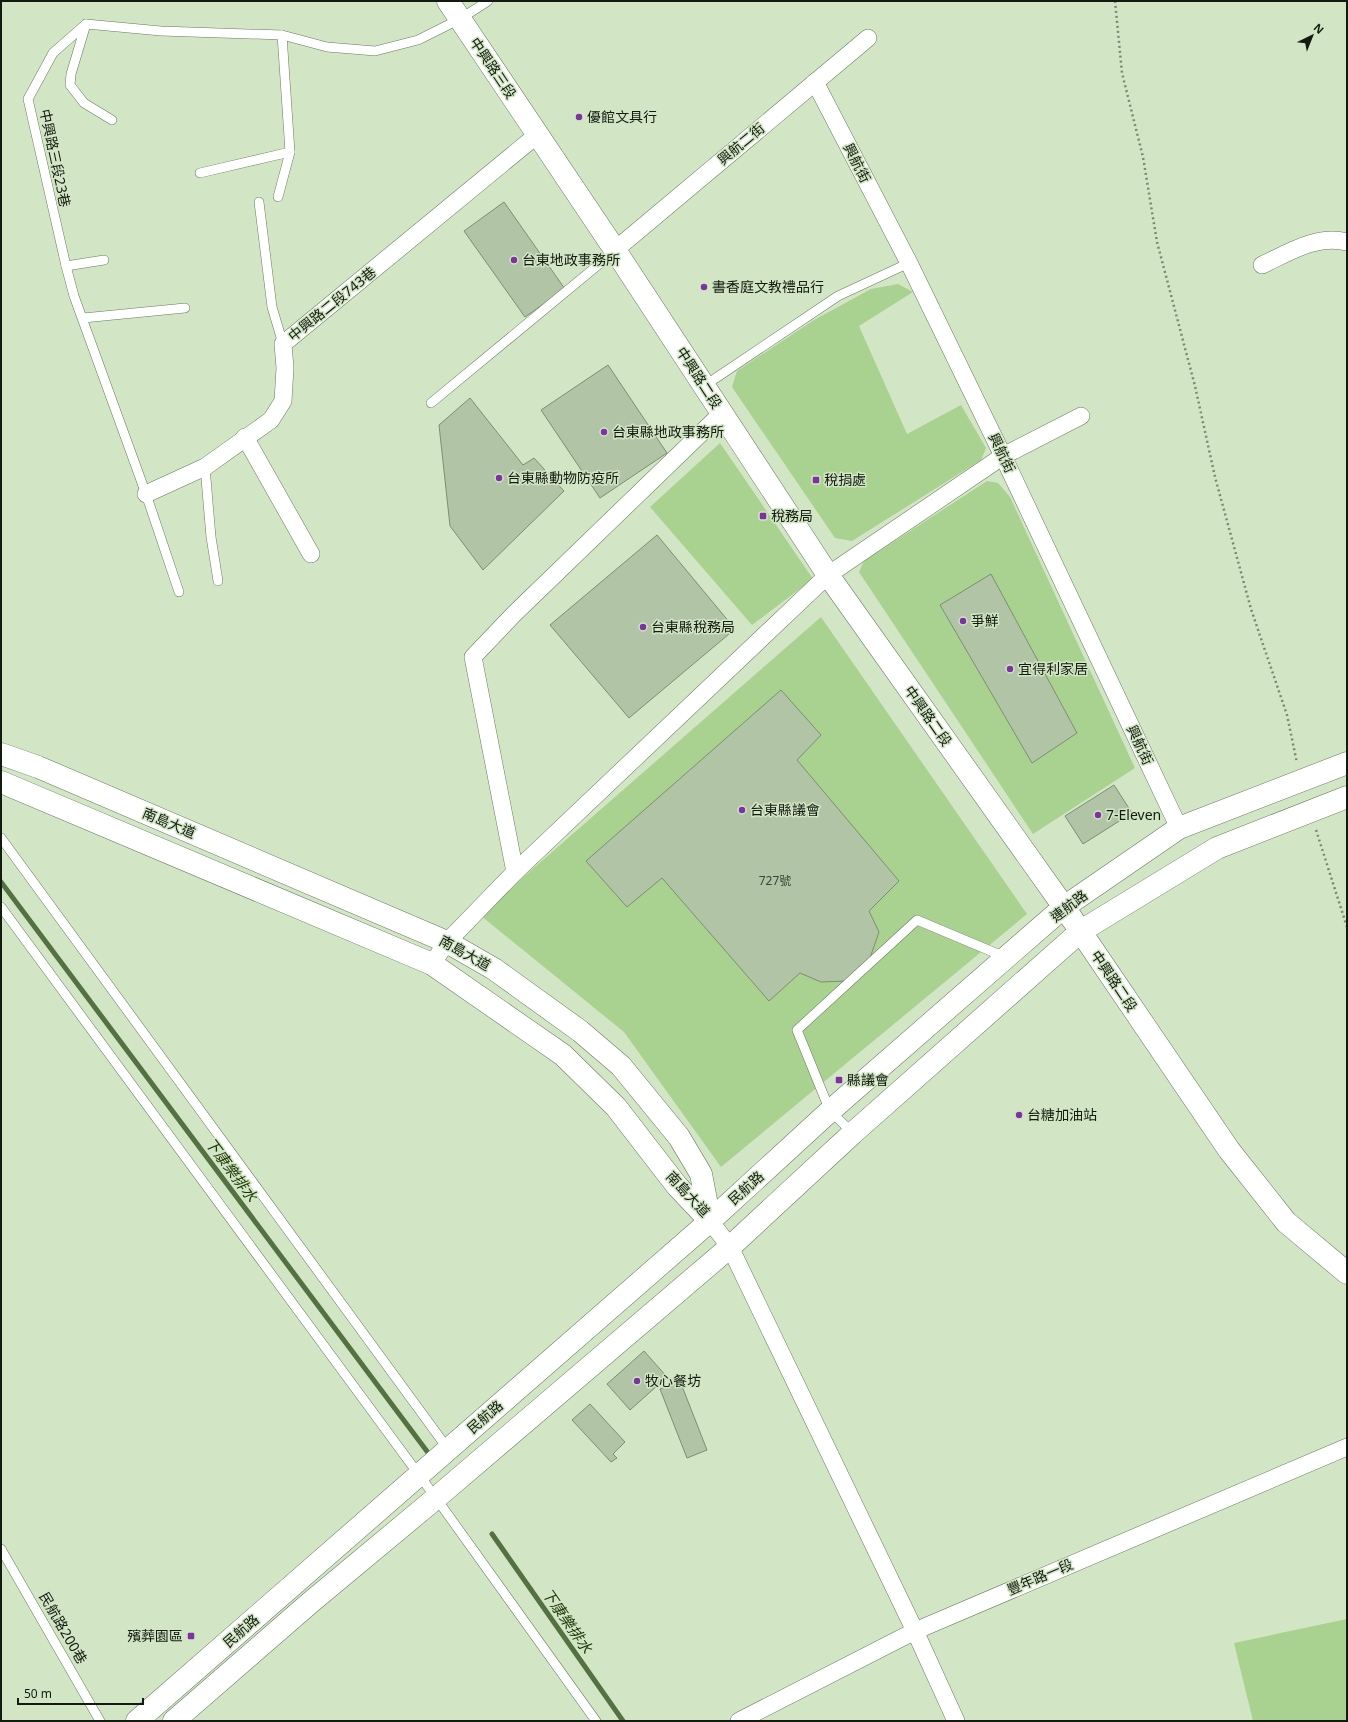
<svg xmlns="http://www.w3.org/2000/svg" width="1348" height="1722" viewBox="0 0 1348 1722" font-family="'Noto Sans','Noto Sans TC',sans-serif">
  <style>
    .green { fill: #a9d190 }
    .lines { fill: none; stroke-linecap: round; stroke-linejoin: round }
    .stream { stroke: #547241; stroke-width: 5 }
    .building { fill: #b1c5a6; stroke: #7c8f71 }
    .service-casing { stroke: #687a5e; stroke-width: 10 }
    .minor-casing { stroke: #687a5e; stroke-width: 18 }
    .tertiary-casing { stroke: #687a5e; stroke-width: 23 }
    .primary-casing { stroke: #687a5e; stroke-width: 23 }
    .path { stroke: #7b8973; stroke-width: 2.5; stroke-dasharray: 2 3; stroke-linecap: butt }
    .service { stroke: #fff; stroke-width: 9 }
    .minor { stroke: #fff; stroke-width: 17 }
    .tertiary { stroke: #fff; stroke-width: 22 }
    .primary { stroke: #fff; stroke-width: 22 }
    .poi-dot { fill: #8031a1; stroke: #d2e6c6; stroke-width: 1.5 }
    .labels { text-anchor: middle; stroke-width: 3; stroke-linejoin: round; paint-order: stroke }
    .number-label { font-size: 12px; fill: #3a4535 }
    .street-label { font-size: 14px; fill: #131a0f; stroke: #d2e6c6 }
    .poi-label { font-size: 14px; fill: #131a0f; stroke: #d2e6c6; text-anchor: start }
    .water-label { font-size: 15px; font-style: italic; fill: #1b3504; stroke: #d2e6c6 }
  </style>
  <rect width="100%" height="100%" fill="#d2e6c6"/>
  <g class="green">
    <path d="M898,284l15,8 -54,34 48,108 54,-29 25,43 -5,12 -129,81 -17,-3 -103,-151 5,-16 77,-51 57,-31z"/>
    <path d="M720,443l93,136 -61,46 -102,-118z"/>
    <path d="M987,481l11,2 12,14 125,271 -102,66 -174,-262 5,-11z"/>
    <path d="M821,617l206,297 -306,253 -97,-135 -144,-117z"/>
    <path d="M1347,1619v102h-94l-19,-78z"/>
  </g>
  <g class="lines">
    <g class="stream">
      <path d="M1,882l431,576"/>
      <path d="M492,1534l131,187"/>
    </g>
  </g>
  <g class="building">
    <path d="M504,202l61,87 -40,28 -61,-86z"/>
    <path d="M608,365l59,88 -67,45 -59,-88z"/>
    <path d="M470,398l53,67 11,-7 30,33 -81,79 -33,-44 -11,-101z"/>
    <path d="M657,535l78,94 -106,89 -79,-93z"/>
    <path d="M991,574l86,159 -45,30 -92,-158z"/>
    <path d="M781,690l40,45 -24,25 102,121 -30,30 10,21 -9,26 -24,23 -25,1 -21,-9 -31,28 -107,-123 -35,29 -41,-46z"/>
    <path d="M1114,785l18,28 -49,31 -18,-28z"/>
    <path d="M644,1351l23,26 -37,33 -23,-26z"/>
    <path d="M680,1381l27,69 -20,8 -27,-69z"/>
    <path d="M590,1404l35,38 -12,12 4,4 -6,4 -39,-42z"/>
  </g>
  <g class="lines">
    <defs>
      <g id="service">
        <path d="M86,24l-15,50 -1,11 14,18 28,17"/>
        <path d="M200,173l90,-21"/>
        <path d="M278,197l12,-45 -8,-117"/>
        <path d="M259,202l13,105 11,37"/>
        <path d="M66,266l38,-6"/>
        <path d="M83,318l102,-10"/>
        <path d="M704,386l134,-90 71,-33"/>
        <path d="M431,403l184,-152"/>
        <path d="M205,467l6,70 7,44"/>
        <path d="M179,592l-33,-98 -72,-198 -8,-30 -38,-167 25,-46 33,-29 75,7 121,4 45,12 48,4 43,-11 42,-21 28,-18"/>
        <path d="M1,838l447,611"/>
        <path d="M1,907l435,591 160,223"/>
        <path d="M853,1133l-23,-22 -33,-81 120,-110 88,37"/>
        <path d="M1,1549l99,172"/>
      </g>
      <g id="minor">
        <path d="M815,82l94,181 94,193 176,372"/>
        <path d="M615,250l253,-212"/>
        <path d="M1262,265c26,-12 55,-31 85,-23"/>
        <path d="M245,437l66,117"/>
        <path d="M146,494l59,-27 66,-47 12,-19 2,-33 -2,-24 254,-209"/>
        <path d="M515,872l-42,-215 41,-43 208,-201"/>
        <path d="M432,964l15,-22 68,-70 313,-297 175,-119 78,-40"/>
        <path d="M710,1221l20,26 185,384 41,90"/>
        <path d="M739,1721l176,-90 432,-184"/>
      </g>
      <g id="tertiary">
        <path d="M1,754l37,13 409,175 47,27 86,62 41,35 58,71 22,37 9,47"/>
        <path d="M1,782l431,182 131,91 53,52 61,79 33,35"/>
        <path d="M137,1721l573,-500 120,-110 234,-204 115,-79 168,-65"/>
        <path d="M174,1721l137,-119 125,-104 294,-251 123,-114 228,-202 136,-83 130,-51"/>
      </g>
      <path id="primary" d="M448,1l167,249 213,325 236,332 165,243 57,72 61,51"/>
    </defs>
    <use href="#service" class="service-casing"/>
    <use href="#minor" class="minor-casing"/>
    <use href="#tertiary" class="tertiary-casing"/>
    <use href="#primary" class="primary-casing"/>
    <g class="path">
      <path d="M1115,1l7,72 21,84 14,85 38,144 20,91 36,132 36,106 10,48"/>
      <path d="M1316,830l31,97"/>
    </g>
    <use href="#service" class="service"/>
    <use href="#minor" class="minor"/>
    <use href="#tertiary" class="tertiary"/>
    <use href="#primary" class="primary"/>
  </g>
  <g class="poi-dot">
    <circle cx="579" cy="117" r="4"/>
    <circle cx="514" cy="260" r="4"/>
    <circle cx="704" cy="287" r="4"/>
    <circle cx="604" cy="432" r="4"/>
    <circle cx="499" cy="478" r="4"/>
    <rect x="812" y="476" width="8" height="8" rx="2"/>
    <rect x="759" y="512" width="8" height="8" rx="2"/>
    <circle cx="963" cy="621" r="4"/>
    <circle cx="643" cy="627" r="4"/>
    <circle cx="1010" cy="669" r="4"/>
    <circle cx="742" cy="810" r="4"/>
    <circle cx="1098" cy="815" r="4"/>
    <rect x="835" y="1076" width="8" height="8" rx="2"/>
    <circle cx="1019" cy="1115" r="4"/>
    <circle cx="637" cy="1381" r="4"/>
    <rect x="187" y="1632" width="8" height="8" rx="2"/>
  </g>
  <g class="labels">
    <g class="number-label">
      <text x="775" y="885">727號</text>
    </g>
    <g class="street-label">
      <text transform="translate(493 68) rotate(56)" y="5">中興路三段</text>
      <text transform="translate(741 144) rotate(-40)" y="5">興航二街</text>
      <text transform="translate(55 158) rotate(78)" y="5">中興路三段23巷</text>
      <text transform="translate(857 163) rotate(63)" y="5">興航街</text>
      <text transform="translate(332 304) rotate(-39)" y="5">中興路二段743巷</text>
      <text transform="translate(699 378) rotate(57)" y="5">中興路二段</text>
      <text transform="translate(1002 453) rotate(64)" y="5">興航街</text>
      <text transform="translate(928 716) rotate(55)" y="5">中興路二段</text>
      <text transform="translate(1140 745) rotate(65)" y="5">興航街</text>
      <text transform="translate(169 823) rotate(23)" y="5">南島大道</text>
      <text transform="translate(1069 906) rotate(-37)" y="5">連航路</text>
      <text transform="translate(465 953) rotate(29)" y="5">南島大道</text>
      <text transform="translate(1114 981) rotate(56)" y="5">中興路二段</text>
      <text transform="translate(746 1188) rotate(-42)" y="5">民航路</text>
      <text transform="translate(688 1194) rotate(47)" y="5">南島大道</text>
      <text transform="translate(485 1417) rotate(-41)" y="5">民航路</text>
      <text transform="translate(1040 1577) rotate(-23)" y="5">豐年路一段</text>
      <text transform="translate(63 1628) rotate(60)" y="5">民航路200巷</text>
      <text transform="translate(241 1631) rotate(-41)" y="5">民航路</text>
    </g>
    <g class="poi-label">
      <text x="587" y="122">優館文具行</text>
      <text x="522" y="265">台東地政事務所</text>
      <text x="712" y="292">書香庭文教禮品行</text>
      <text x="612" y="437">台東縣地政事務所</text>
      <text x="507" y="483">台東縣動物防疫所</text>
      <text x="824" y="485">稅捐處</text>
      <text x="771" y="521">稅務局</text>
      <text x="971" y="626">爭鮮</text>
      <text x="651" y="632">台東縣稅務局</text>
      <text x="1018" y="674">宜得利家居</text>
      <text x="750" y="815">台東縣議會</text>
      <text x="1106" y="820">7-Eleven</text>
      <text x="847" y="1085">縣議會</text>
      <text x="1027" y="1120">台糖加油站</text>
      <text x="645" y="1386">牧心餐坊</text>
      <text x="183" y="1641" text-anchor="end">殯葬園區</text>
    </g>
    <g class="water-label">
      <text transform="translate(231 1170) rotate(53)" y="5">下康樂排水</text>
      <text transform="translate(567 1621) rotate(55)" y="5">下康樂排水</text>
    </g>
  </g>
  <rect width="1348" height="1722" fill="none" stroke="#131a0f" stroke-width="4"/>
  <g transform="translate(1312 36) rotate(43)" stroke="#d2e6c6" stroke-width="3" paint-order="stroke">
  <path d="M0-3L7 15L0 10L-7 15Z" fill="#131a0f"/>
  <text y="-6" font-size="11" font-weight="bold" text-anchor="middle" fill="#131a0f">N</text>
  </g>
  <path d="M18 1698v6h125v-6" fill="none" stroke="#131a0f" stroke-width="2"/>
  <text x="24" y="1698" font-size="12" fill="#131a0f" stroke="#d2e6c6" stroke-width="3" paint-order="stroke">50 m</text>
</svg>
